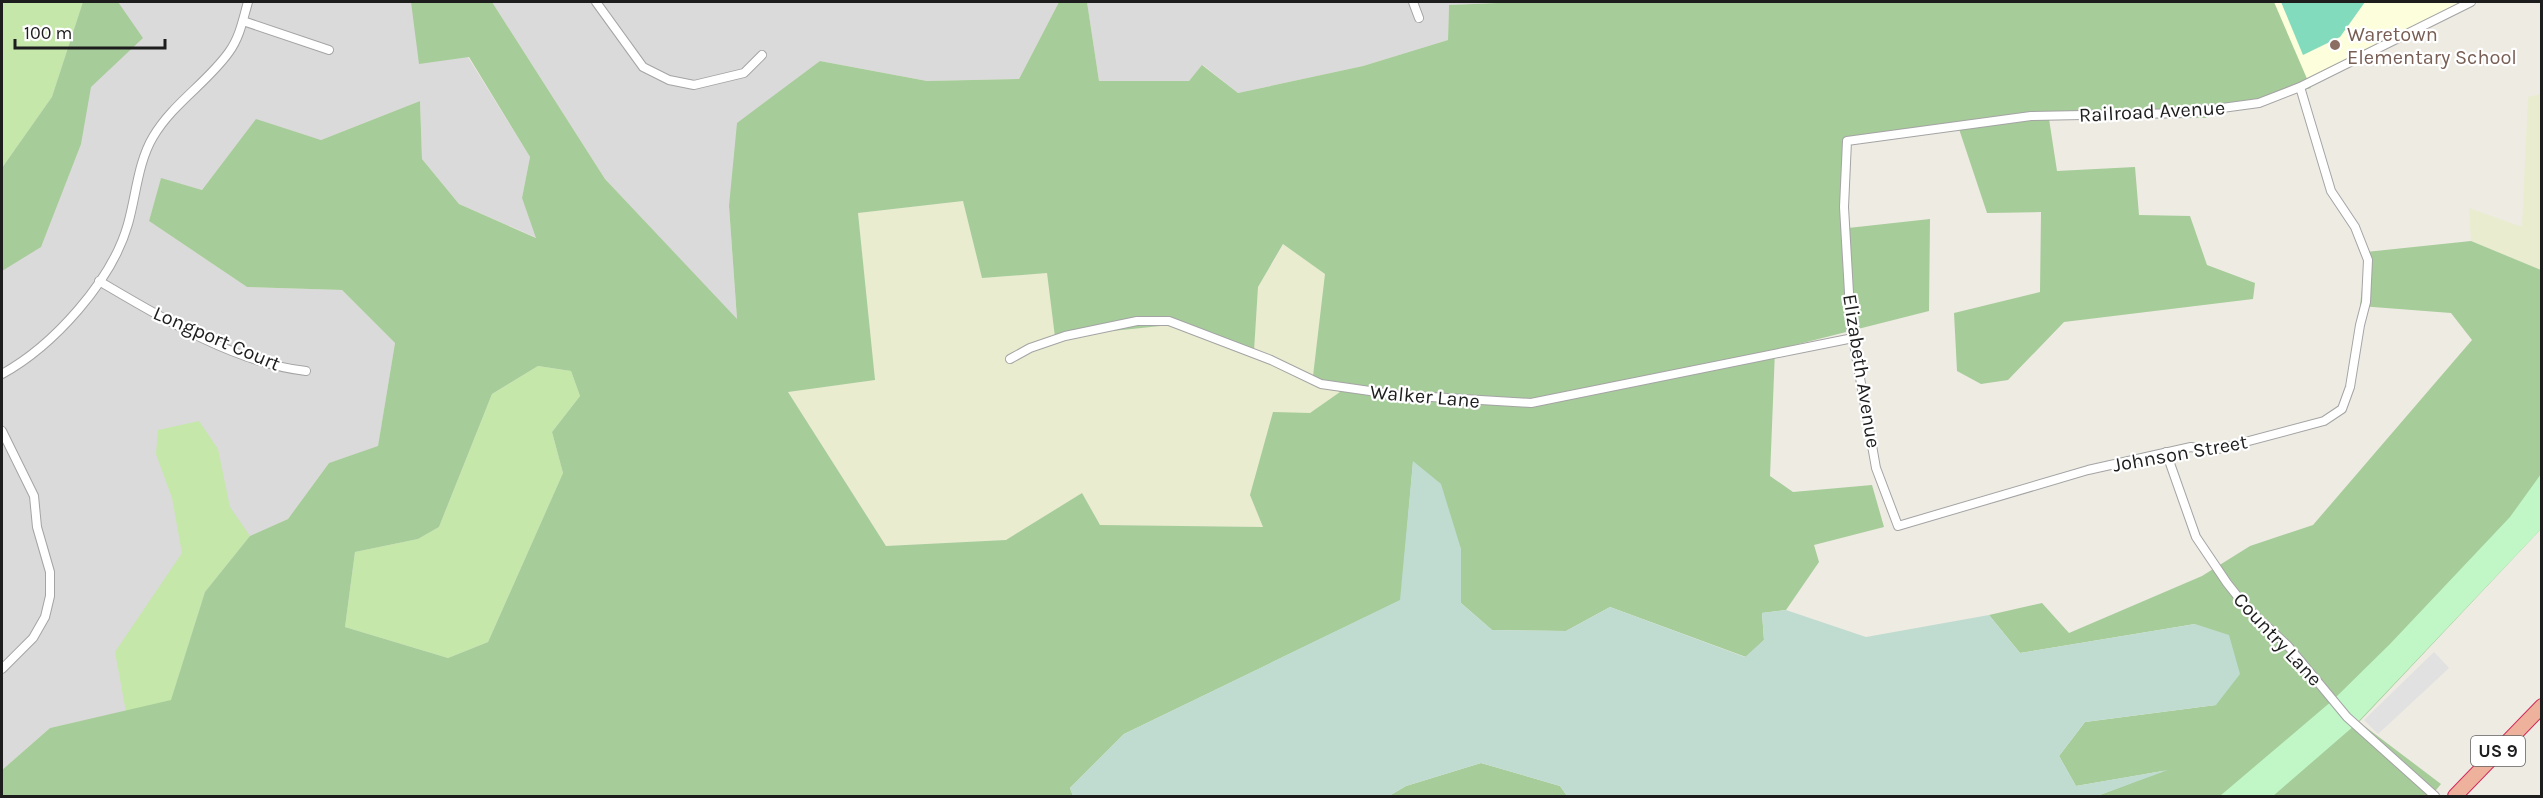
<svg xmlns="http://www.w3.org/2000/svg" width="2543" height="798" viewBox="0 0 2543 798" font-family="Karla,sans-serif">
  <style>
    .residential { fill: #dbdada }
    .education { fill: #fcfedc }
    .farmland { fill: #e9eccf }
    .grass { fill: #c5e7aa }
    .forest { fill: #a6cc99; fill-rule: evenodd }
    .wetland { fill: #c0dcd0 }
    .park { fill: #c1f7c7 }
    .pitch { fill: #83dbbd }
    .parking { fill: #e1e1e1 }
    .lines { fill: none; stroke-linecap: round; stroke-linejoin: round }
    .minor-casing { stroke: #a4a4a4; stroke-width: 10 }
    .trunk-casing { stroke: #d3295c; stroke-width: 16 }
    .minor { stroke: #fff; stroke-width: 8 }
    .trunk { stroke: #eeb19b; stroke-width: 14 }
    .education-dot { fill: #8d6e63; stroke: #fff; stroke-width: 2 }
    .labels { text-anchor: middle; stroke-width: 4.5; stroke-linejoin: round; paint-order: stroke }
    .shield { fill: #fff; stroke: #616161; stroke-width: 1.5 }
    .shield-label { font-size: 18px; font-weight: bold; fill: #1d1d1d }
    .education-label { font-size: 20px; fill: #785e54; stroke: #fff; text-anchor: start }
    .street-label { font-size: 20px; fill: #1d1d1d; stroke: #fff }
  </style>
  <rect width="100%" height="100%" fill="#eeebe3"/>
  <g class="residential">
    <path d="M2,2h409l57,55 62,100 -8,41 15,40 -78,-34 -37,-45 -2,-58 -99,39 -65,-20 -54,70 -41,-11 -12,42 98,66 95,3 53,53 -17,104 -49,16 -41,56 -38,18 -79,164 -121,27 -48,42z"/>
    <path d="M492,2h567l-40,77 -92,2 -107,-20 -91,145 8,114 -132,-141z"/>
    <path d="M1087,2h434l-72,3 -1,35 -85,26 -125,27 -35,-28 -14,16h-90z"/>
  </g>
  <path class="education" d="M2268,2h203l-171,85z"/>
  <g class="farmland">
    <path d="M2541,94v176l-70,-29 -2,-33 53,19 6,-130z"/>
    <path d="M964,201l18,77 65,-5 9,64 114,-12 84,26 4,-64 26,-43 42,30 -13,102 28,16 -31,22 -47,113 -163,-2 -18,-32 -76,47 -120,6 -98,-154 86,-12 -16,-167z"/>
  </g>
  <g class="grass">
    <path d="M2,2h81l-31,95 -50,71z"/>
    <path d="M538,366l33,5 9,25 -28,36 11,41 -75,169 -40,16 -103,-31 10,-75 63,-13 21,-12 53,-133z"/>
    <path d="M199,421l19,28 12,58 20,29 -45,56 -34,109 -45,11 -11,-60 67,-99 -10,-55 -16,-44 2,-24z"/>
  </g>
  <g class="forest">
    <path d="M83,2h35l25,36 -52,49 -10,57 -40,103 -39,24v-103l50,-71z"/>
    <path d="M411,2h81l113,177 132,140 -8,-113 8,-83 83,-62 107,20 92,-2 40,-77h28l12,79h90l13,-16 36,28 125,-27 85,-26 1,-35 72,-3h753l37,86 -106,30 -156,1 8,52 78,-4 4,48 51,1 17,49 48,18 -2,16 -189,23 -56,58 -27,4 -24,-13 -3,-58 86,-21 1,-80 -54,1 -29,-87 -112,15 2,87 82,-9 -1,92 -154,39 -5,126 23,16 79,-7 12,42 -70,18 5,17 -33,48 -24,3 2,27 -18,17 -136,-50 -44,24 -74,-1 -31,-27v-54l-48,-87 -12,138 -277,134 -54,54 3,8h-1071v-26l48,-42 121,-28 34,-108 45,-56 38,-17 41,-56 49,-17 17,-103 -53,-53 -95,-3 -98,-66 12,-43 41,12 54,-71 65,21 99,-39 2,58 37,45 77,34 -14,-40 8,-41 -61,-100 -50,7zM963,201l19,77 65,-5 8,64 115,-12 84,26 4,-64 25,-43 42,30 -12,102 27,16 -30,21 -37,-1 -23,83 13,32 -163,-2 -18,-32 -76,47 -120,6 -98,-154 87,-12 -17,-167zM538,366l33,5 9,25 -28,36 11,41 -75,169 -40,16 -103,-31 10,-75 63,-13 21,-12 53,-133z"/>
    <path d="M2471,241l70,29v259l-182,193 82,62 -10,12h-334l66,-25 -87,15 -17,-30 26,-34 131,-17 -21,-81 -175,29 -31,-38 53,-12 27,30 133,-57 48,-30 63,-21 159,-185 -21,-27 -91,-7 6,-54z"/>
    <path d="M1481,763l79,23 7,10h-178l17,-10z"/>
  </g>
  <path class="wetland" d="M1413,461l28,23 20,65v54l31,27 74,1 44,-24 135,50 19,-17 -2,-27 24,-3 80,27 123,-22 31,38 175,-29 34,11 11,39 -24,31 -131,17 -26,34 17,30 92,-16 -71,26h-530l-7,-10 -79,-23 -75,23 -17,10h-316l-3,-8 54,-54 276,-134z"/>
  <path class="park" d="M2541,474v55l-186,196 -82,71h-53l113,-96 57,-56 120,-127z"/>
  <path class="pitch" d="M2281,2h84l-25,35 -37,18z"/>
  <path class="parking" d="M2434,652l15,16 -71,66 -14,-14z"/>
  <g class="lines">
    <defs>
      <g id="minor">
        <path d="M596,2l47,65 26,13 25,5 50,-12 18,-18"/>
        <path d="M1413,2l6,16"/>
        <path d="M243,21l86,29"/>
        <path d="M2300,87l31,104 24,36 13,33 -2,42 -6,23 -10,62 -8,22 -18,12 -113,30 -20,-4 -103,23 -190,56 -22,-58 -25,-141 -7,-120 3,-66 184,-25 154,-3 74,-10 41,-16 171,-85"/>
        <path d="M99,281c61,36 136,82 207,90"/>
        <path d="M1010,359l20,-11 35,-12 72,-15h32l102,39 50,24 77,11 133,8 322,-65"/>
        <path d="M2,374c51,-28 110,-93 126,-150 8,-28 10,-62 25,-87 20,-34 54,-54 76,-85 11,-15 14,-33 19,-50"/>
        <path d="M2,431l32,65 3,31 13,45v24l-5,21 -12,21 -31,31"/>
        <path d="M2166,452l30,85 31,46 19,24 42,39 59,71 88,79"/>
      </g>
      <path id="trunk" d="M2455,796l87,-90"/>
    </defs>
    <use href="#minor" class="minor-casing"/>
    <use href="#trunk" class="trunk-casing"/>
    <use href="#minor" class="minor"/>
    <use href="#trunk" class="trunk"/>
  </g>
  <circle class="education-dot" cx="2335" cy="45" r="6"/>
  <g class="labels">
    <rect class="shield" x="2471" y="736" width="54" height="30" rx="4.5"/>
    <g class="shield-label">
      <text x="2498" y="757">US 9</text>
    </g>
    <g class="education-label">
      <text x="2347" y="41">Waretown<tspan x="2347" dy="23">Elementary School</tspan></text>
    </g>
    <g class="street-label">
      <text transform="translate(2152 111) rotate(-3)" y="7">Railroad Avenue</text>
      <text transform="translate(217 338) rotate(23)" y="7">Longport Court</text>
      <text transform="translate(1862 371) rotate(81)" y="7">Elizabeth Avenue</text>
      <text transform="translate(1425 396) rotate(5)" y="7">Walker Lane</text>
      <text transform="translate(2180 453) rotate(-10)" y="7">Johnson Street</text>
      <text transform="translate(2278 639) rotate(47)" y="7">Country Lane</text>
    </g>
  </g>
  <rect width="2543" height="798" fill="none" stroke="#1d1d1d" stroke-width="6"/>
  <path d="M15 39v9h150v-9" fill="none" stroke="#1d1d1d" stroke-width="3"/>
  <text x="24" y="39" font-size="18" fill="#1d1d1d" stroke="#ffffff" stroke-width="4.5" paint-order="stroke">100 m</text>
</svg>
